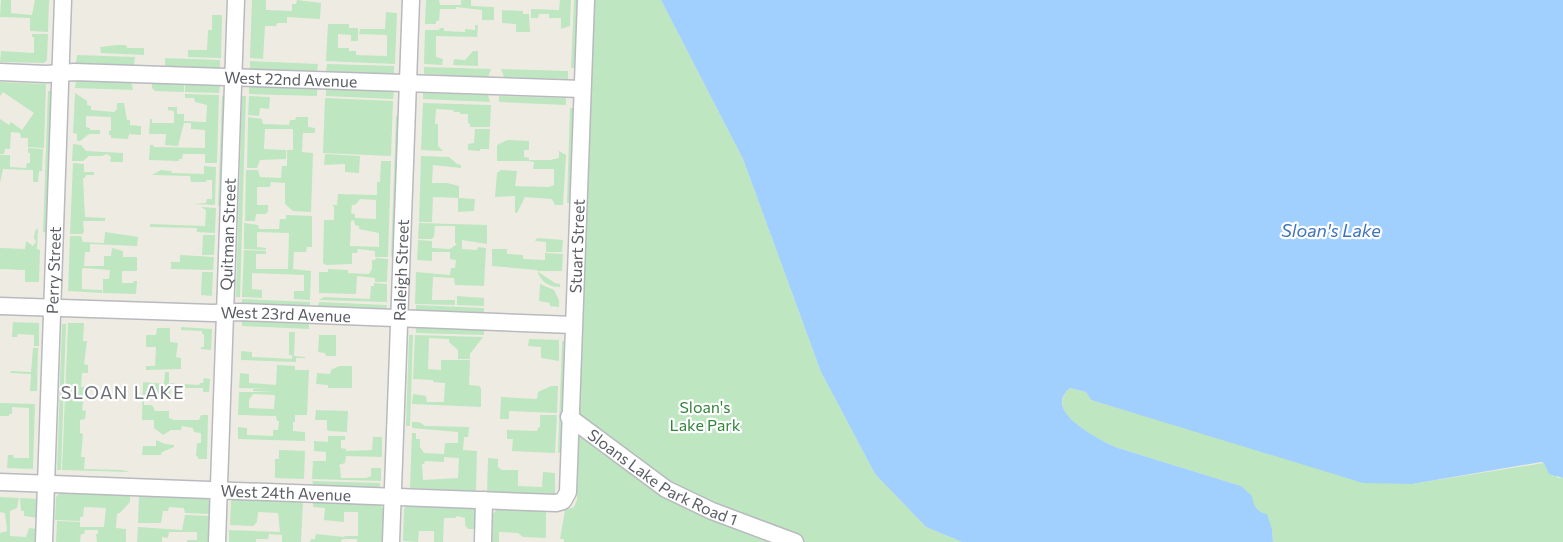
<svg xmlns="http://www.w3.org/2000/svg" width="1563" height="542" viewBox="0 0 1563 542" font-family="Commissioner,sans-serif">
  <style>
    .green { fill: #bee6c0; fill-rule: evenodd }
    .water { fill: #a1d0ff }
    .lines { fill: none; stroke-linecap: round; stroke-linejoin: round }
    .minor-casing { stroke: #b8babf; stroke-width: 19 }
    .minor { stroke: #fff; stroke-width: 16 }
    .labels { text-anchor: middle; stroke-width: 4.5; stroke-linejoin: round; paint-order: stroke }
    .street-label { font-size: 16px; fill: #5b5e64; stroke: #fff }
    .park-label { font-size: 16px; fill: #32833b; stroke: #fff }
    .water-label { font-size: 18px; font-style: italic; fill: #3f74bc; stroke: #fff }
    .neighbourhood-label { font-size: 18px; letter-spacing: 1.5px; fill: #6c7076; stroke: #fff }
  </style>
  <rect width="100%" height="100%" fill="#eeece2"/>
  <g class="green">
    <path d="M1,0h10v13l21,2 3,-15h14l-1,32 -18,-1v-13l-30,-1z"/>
    <path d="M252,0h14v10l26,1v-7h4l1,-4 24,3 -1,16 -33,-2v6h-10l-1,3h-11l-2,33 -13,-1z"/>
    <path d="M426,0h13l1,5h21v-5h10v6l23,1v13h-12v-10l-26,-3v2h-16l-1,12h-3v3h-11z"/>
    <path d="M560,0h11l-1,26 -9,3v-11h-12v-4h-10l-1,4h-7v-9l28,1z"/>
    <path d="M574,0h3l-2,68h-4z"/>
    <path d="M591,0h70l82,159 78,213 54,102 51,53 36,15h-398v-3h-4l5,-29 9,-3 3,-7z"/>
    <path d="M502,10l21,1v3h6l1,18h-14v-8l-14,-1z"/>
    <path d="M386,12l11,1 -2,51 -69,-3 2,-37h21v4h9v13h-7v-6l-13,-1v14h11v3h7v4l31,1v-21l-28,-1 1,-5h25z"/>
    <path d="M212,15h10l-1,43 -33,-1v-7h19l1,-20h4z"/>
    <path d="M475,25h3l-1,12 -41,-1v21l7,2 -1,6 -18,-1 1,-34h14l1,-2h4v3l21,1v-3l10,1z"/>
    <path d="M32,34h16l-1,26 -3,3 -44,-1 1,-11 33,2v-16h-2z"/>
    <path d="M117,45h9l1,3h17v7l-43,-2 -1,-6z"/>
    <path d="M473,51h5v15l-25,-1 1,-6 11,1z"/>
    <path d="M77,55l58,2 -1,8 -58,-2z"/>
    <path d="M165,58l55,2v8l-55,-2z"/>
    <path d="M250,61l68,3 -1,8 -67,-2z"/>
    <path d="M327,64l67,2v9l-68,-3z"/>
    <path d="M424,67l67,2 -3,8 -64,-3z"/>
    <path d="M501,69l67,2v8l-64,-2z"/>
    <path d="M76,79l55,2 2,9 -58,-2z"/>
    <path d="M0,82l46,2 -2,64 -16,-1v-9h-7l-1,-5 -9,-1 -1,17h-5l-1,5h-4v-35l9,6 2,-3 11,8 12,-17 -31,-21 -3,4z"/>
    <path d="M152,82l32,1v9l-29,-1 -3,-3z"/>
    <path d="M185,83l35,2 -1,8 -34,-1z"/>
    <path d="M249,85l68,3v8l-68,-2z"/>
    <path d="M326,88l68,2 -1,9 -67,-3z"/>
    <path d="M48,91h4l-5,142 -4,-1z"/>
    <path d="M75,93l12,8v4l4,1v4l23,2 3,-3v-6h7l3,17h3v5l11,1v9l-12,-1 -1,5 -17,-1v-3h-2v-4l2,-1v-13l-25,-1v11l4,1v2h10v4h-11l-9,7h-3v-7l-4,-1z"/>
    <path d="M423,93l65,2 2,7 -67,-3z"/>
    <path d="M185,94l34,1 -2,68h-12v-9h-22l-1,5h-3v2l-30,-1 1,-15h3l1,2 51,1v-18l-14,-1v-6h-7l-6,23 -13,-1 1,-11h-17l1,-15h2v4h22v-12l-6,-1v-3h9v7h7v7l22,1 1,-17 -12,-3 -1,-4h-9z"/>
    <path d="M222,96h3l-4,110h-3z"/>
    <path d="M242,96h4l-6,201h-4z"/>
    <path d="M249,96l21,1 -1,12 -9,-1 -1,8 -11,-1z"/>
    <path d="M499,96l67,2v7l-67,-3z"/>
    <path d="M325,98l68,3 -2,55 -68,-3z"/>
    <path d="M423,103l68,2 -1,22h-20v-3l-2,-1v-9h-8v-2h-6l-1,-2 -17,-1 -1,15h3v22l5,5 -22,-1z"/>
    <path d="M570,108h4l-4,95h-3z"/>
    <path d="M396,116h4l-7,141h-2z"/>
    <path d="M248,117l14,2 1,5 26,1 1,-5h5l1,-3h12v10l7,1v5h-12l-1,19 11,1 -2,59 -18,-1 -8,-7v-21l-14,-1 -1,5h-13v18h11v6l-2,3h-10l-1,7h-10l1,-51h12l2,7 21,1 1,-12h5v-16h6v-21h-28l-1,20 22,1v9l-26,1 -3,8h-10z"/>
    <path d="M475,129h15l-1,20h-9v2l-12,-1v-6l6,-1z"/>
    <path d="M507,140l22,1v9h-5v7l5,1v2h21l9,-2v-7l7,4 -3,50h-8l-3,-6 -27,-2 -8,16h-2v-17l-20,1 2,-24 4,-3 16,1 -2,15 34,1 5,-2v-16h-21l1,-7 -5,-1h-32v-16z"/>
    <path d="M73,144l8,1 5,6 37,2v9h-13l1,-5 -4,-3 -5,2h-13l-6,5h-11z"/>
    <path d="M28,148l15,1 -1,22h-3l-1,11h-5v-12l-30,-1 -3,14v-28h10v12l16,1 1,-5h3v-10h-2z"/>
    <path d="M325,154l35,2 -1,17 -14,-1v-8l-21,1z"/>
    <path d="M421,156l28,1 8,7 4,1v3l-28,-3 -1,18h15l12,3v12l16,1 -1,12 -16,1v-14l-25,-1 -1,25h-13z"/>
    <path d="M381,161h10l-3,96h-13v-6l-17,-2 -1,4h-5v11l-26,1 -3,-2 1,-43h10v-13l-2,-2h5l1,-11 39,1v-13h3zM360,199l16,1v19l-21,-1v-4l-4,-1 1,-8h3zM354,220l1,5 4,1v3l20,4v14l-29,-1 1,-25z"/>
    <path d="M73,163l11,1v8h10v3h-8l-1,3h-2l2,39 20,1v3h-22l1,11 -2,2h-12z"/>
    <path d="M204,166l12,1 -1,38 -22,-1 13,-1 1,-4h5v-19h-6v2h-15l-1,-6 -38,-1 9,-5 10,1 1,2 32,1z"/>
    <path d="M201,207l15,1 -1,25 -18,-1v-4l-47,-1v-3l55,2 1,-16z"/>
    <path d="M286,215l26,1v31h-5l-1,5h-12l-1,17 18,2 -1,29 -16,-1v-8h10v-16l-52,-2v16l10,1v8l-20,-1 2,-47 22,1v3h-10v15h32l1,-36 -32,-1v15l9,1v2l-22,-1v-26l14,2 1,4h20l1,-10h6z"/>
    <path d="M419,223l68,2v19l-25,-4v9l15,1 1,-3 8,1 -2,38 -29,-1 -1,-7 -21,-1 -1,23h23v5l-40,-1 1,-32 34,3 1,-7h4l1,-8 -6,-1v-7h-18v9l-15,-1 1,-20 14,1v7l18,1 7,-5 -2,-1v-17h-20l-1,11 -3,2h-13z"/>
    <path d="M38,228l-1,21 3,1 -1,32h-14v-12l-25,-1v-21l25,1 1,-8 7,5 3,-4 -2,-4 1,-7z"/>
    <path d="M105,232l33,5 -1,9 -47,-2v8h-5l-1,14h20v-10h7l1,-8 11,3v6h14v14h-15v12h11l1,-2h3l-1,13 -33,-1v-14h6l1,-9 -26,-2 -2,1v20l20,1v3l-34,-2 2,-55h11l2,6 21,1z"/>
    <path d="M203,235h12l-1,20h-12z"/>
    <path d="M537,238l26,2 -1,12h-16v-10l-11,-1z"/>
    <path d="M492,249h15v5l16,1v4l22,1v-7l18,1 -1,17h-25l18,12 5,1v3c-12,0 -20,-6 -23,-17l-45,-4z"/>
    <path d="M180,255l34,2 -1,13 -42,-1v-7h9z"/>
    <path d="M376,258l12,1 -1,23h-12v-4l-18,-2 -1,18 -37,-1v-21h9v-3l20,1v3l21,1 3,-5v-9h3z"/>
    <path d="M202,272h11l-1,24 -11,-1z"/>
    <path d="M374,283l13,1v18l-68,-2 5,-3 46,2 1,-13h3z"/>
    <path d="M540,284l14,6 5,10v7l-9,-1v-3l-11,-2z"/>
    <path d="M457,296l27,2v8l-27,-1z"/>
    <path d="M242,299l68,3v4l-68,-1z"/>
    <path d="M319,302l68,3 -1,5 -65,-2 -3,-2z"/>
    <path d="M416,305l68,3v4l-68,-1z"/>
    <path d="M242,321l67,3v5l-67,-3z"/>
    <path d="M13,322l26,1v23h-5v-11l-16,-1 -1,3h-5z"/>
    <path d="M68,323h16l-1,18h4l-3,23 4,1v8h-6l-1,14h4l-3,23 4,1 -1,8 -5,1v13l3,1 -2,23h4l-1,12 38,1 8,2 -68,-2z"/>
    <path d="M62,324h4l-5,146h-4z"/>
    <path d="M181,327l31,2 -1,21 -10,-1v-2h3v-13h-2v-3l-21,-1z"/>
    <path d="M416,327l65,2 3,2v4l-68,-2z"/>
    <path d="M157,328h13v14l8,1 -2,14 5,1v11l-35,1v-4h9l1,-19h-10v-12h10z"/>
    <path d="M289,332h6l-1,24 11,1v1h-9v4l-55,-2v-9l11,1v5l40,2v-4h-3z"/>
    <path d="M319,335h17v21h-10l-1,-3 -7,-1z"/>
    <path d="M409,335h4l-3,91h-4z"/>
    <path d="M415,335l68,2 -13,17v5h-12v-9l-9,-8v-3l-20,-1 -1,31 13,1v-10h29l-1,25 10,1 2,2v19l-69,-3 1,-10 13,2 1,6h17l1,-19 -12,-1v-2l-20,-1z"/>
    <path d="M529,339l30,1v21l-18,-3v-11l-13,-1z"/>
    <path d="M562,341h4l-4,111 -4,1z"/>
    <path d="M33,348h5l-1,43h-7l1,-17 -21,-1 1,-2 20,1z"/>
    <path d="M277,365l18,1v4h14l-2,45h-12v7h-2v9l12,1v9l-67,-2v-12l9,1v7l26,1v-6h5l1,-9h-2l-1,-5 -38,-1 1,-23h34l-20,-1v-2h19l-33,-1 1,-15 9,1v9l27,2zM253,394l22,1 -1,14 -25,-1v-8z"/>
    <path d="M339,366h13v22h-24v-3l-12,-1 1,-11 13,1 1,-4z"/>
    <path d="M165,372h4v11l30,2 1,-2h3l1,-5 6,1 -1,13h-6v-4h-32l-1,6 -14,-1 -1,5 -11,1v6h8l3,6h14v7l5,2h25l2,-5h7l-1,44h-9v-2l-2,-1 1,-13h4v-10l-7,-1 -1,-4 -11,-2 -1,4h-10l-8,5 -9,-7v-8h-12l1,-38 21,2z"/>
    <path d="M551,386h7l-1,27 -48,-2v8h-9l1,-22 36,2 1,-7z"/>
    <path d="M1070,388l16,4 5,8 118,35 203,49 132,-21 14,15h5v64h-290l-1,-13 -9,-15 -6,-4 -16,-24 -126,-39c-18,-9 -73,-35 -45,-59z"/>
    <path d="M0,403l35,1 -2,65 -26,-1 1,-13h5l1,3h15v-50l-17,-1v7h-3v2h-9z"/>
    <path d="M316,410l32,1 -1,21 -18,-1 -2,-1v-10h-12z"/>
    <path d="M540,415h17l-2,38 -43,-2 1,-12h-6v-9l30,1 1,-3 2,-1z"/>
    <path d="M412,422h7l6,4 44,1 -1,10h-4l-1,13 14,1 -1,40 -66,-3 2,-55h4v6h4v8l4,6 20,1 1,-11h13v-11l-46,-4zM444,457l15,1 -1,20 -35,2 -1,-16h2l1,-3 19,1z"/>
    <path d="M328,436h17v4h-4v8l5,1v2l26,-1 1,-13h9v20l-36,-1 -1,7 -6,2 1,2 1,11h25l5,-2v-8h10v13l-69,-2 1,-18h13v-9l-12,-1v-10l14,1z"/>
    <path d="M156,440l9,4 9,1v2l-12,5 -1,3h-19l1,-9h13z"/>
    <path d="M279,450l26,1 -1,28 -29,-1v-19h4z"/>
    <path d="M488,458l10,1v8l4,3h16v16l24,1 1,-15 12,1v22l-68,-2z"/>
    <path d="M312,481l68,2v5l-66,-2z"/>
    <path d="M60,493l70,2v7l-10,11 -3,1 -1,14 10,1v13h-29l-1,-8h2v-4h-13l-1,4h-3l-1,8h-24l1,-21 23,1v5h24l2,-19 -22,-1 -1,10h-3v4l-25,-1 1,-23z"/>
    <path d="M139,496l68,2 4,4v12l-26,-1 -1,-5 -15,-1 -1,4h-5l-2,12h-23z"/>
    <path d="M0,497l19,1 -2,10 -7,3v25l16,1 3,-9 9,1 -1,13h-37v-9l7,-2c0,-6 -2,-13 -2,-18l-5,-1z"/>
    <path d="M20,498l19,1v19l-15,-2v-5h-3z"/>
    <path d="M236,498l67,3 -2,41h-19v-7l-13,-1 -1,5h-12v3h-27v-12l51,2 -2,-19 -20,-1 -1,10 -4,4 -23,-1 1,-24z"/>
    <path d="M313,502l68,3 3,5v32h-27v-3h-15l-1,3h-31l1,-3h4l1,-5 28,3 1,-1h13v-24h-14v10l-20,-2 1,-12 -12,-1z"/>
    <path d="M407,505l65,2 3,3v19h-7l-3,-4v-7l-8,-2 -2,2h-11l-1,24h-9v-11h-15l-1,11 -15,-1 1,-32z"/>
    <path d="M498,508l48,1v29l-23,-1 -5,-4 -19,-1v10h-7l1,-28z"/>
    <path d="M185,515l26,1 -1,26h-23v-2h10v-8h-28l-1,6 -6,-1v5h-25l1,-15 44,3z"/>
  </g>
  <path class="water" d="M661,0h902v478l-14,-4 -5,-11 -3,-1 -129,22 -49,-1 -272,-83 -5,-8 -16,-4c-29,23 28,50 45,59l126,39 11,10c1,9 5,17 15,18l5,15 1,13h-311l-36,-15 -51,-53 -54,-102 -78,-213z"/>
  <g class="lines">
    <defs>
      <g id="minor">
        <path id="s1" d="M0,72l47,2 27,-2 508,17"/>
        <path id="s2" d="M0,306l213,7 27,-1 333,13"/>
        <path id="s3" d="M569,417l97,72 46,22 83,31"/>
        <path id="s4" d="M0,482l556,21 7,-2 5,-9 18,-492"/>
        <path id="s5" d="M44,542l19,-542"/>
        <path id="s6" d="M217,542l19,-542"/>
        <path id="s7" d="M391,542l20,-542"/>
        <path d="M483,542l1,-42"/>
      </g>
    </defs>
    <use href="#minor" class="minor-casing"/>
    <use href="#minor" class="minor"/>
  </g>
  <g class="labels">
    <g class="street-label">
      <text dy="6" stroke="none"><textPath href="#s1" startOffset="291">West 22nd Avenue</textPath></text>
      <text dy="6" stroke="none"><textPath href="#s6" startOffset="308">Quitman Street</textPath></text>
      <text dy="6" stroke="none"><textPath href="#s4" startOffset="820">Stuart Street</textPath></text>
      <text dy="6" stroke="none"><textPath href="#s5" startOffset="272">Perry Street</textPath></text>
      <text dy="6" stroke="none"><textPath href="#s7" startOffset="272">Raleigh Street</textPath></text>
      <text dy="6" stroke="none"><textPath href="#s2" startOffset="286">West 23rd Avenue</textPath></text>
      <text dy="6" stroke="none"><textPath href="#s3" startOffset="112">Sloans Lake Park Road 1</textPath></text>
      <text dy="6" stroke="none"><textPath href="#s4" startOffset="286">West 24th Avenue</textPath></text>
    </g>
    <g class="park-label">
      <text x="705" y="413">Sloan's<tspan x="705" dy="18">Lake Park</tspan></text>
    </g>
    <g class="water-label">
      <text x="1331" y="237">Sloan's Lake</text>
    </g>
    <g class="neighbourhood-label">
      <text x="123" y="399">SLOAN LAKE</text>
    </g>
  </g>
</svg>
